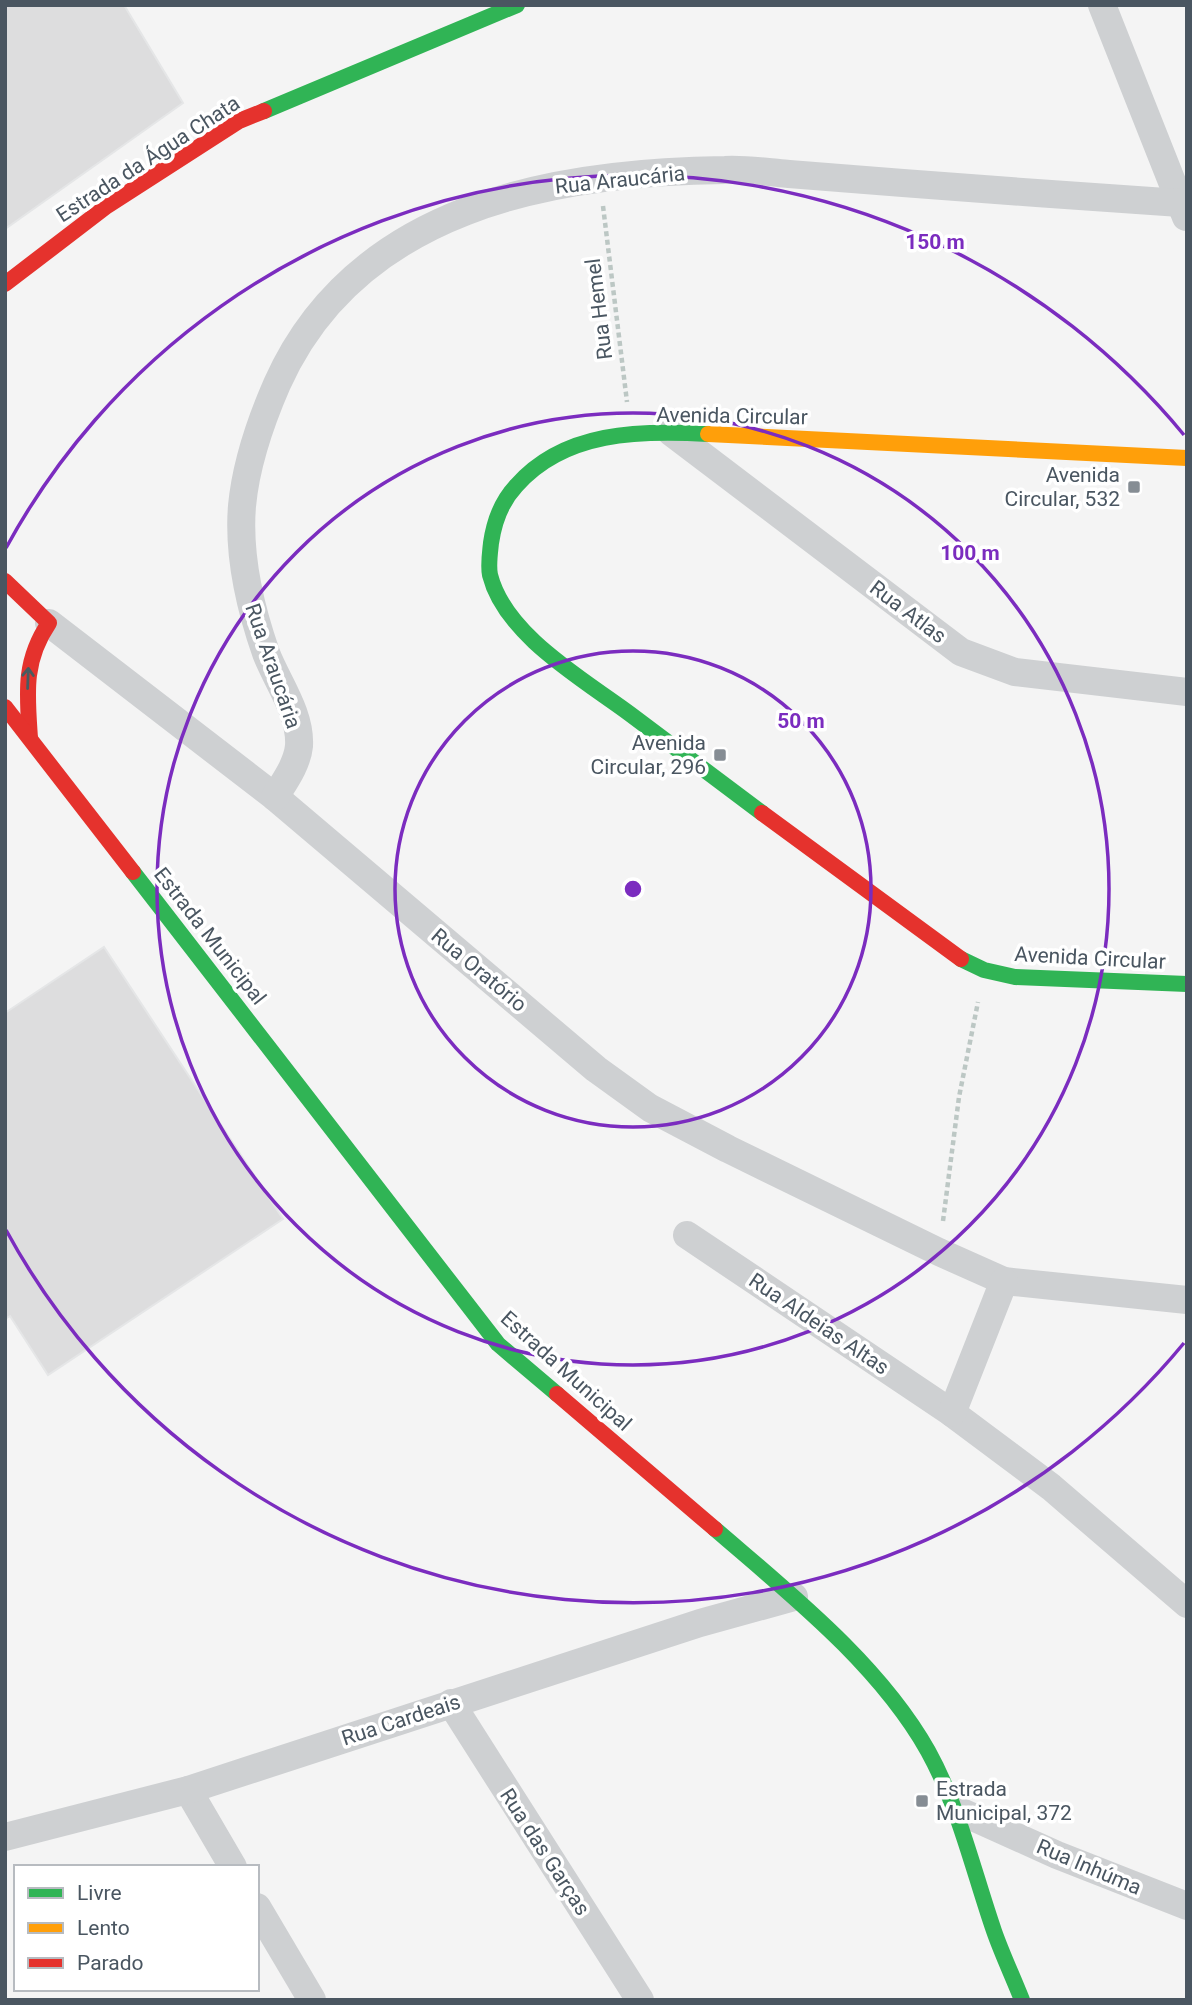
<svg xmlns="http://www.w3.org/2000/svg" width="1192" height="2005" viewBox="0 0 1192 2005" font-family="Roboto,sans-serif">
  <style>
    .building { fill: #ddddde; stroke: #e5e6e7; stroke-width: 2 }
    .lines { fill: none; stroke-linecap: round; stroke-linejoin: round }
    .path { stroke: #bcc7c4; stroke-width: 4.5; stroke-dasharray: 5 3.5; stroke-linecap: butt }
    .street { stroke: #ced0d2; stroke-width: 28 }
    .fast { stroke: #30b455; stroke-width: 16 }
    .slow { stroke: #ff9f0a; stroke-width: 16 }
    .jam { stroke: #e5322d; stroke-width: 16 }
    .oneway { stroke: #495b60 }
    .ring { fill: none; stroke: #7b2cbf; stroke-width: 3.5 }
    .poi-dot { fill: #868d94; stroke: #fff; stroke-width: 2.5 }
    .labels { text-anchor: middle; stroke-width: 7; stroke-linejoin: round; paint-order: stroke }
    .street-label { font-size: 21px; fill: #4a5661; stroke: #fff }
    .poi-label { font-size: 21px; fill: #4a5661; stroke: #fff; text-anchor: end }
    .centre { fill: #7b2cbf; stroke: #fff; stroke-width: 3.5 }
    .ring-label { font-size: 21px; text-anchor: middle; font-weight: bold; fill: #7b2cbf; stroke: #fff; stroke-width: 7; stroke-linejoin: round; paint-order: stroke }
  </style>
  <rect width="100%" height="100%" fill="#f4f4f4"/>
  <g class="building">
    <path d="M5,5h119l59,98 -178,126z"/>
    <path d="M104,947l179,272 -235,156 -38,-59 -5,3v-306z"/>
  </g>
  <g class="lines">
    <g class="path">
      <path d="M603,206l24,196"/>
      <path d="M943,1221l16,-124 19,-95"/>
    </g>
    <g class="street">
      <path d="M1102,5l84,212"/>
      <path d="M671,432l290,220 54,20 172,20"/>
      <path d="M49,623l226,174 321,272 54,39 78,41 211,103 65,29 183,19"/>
      <path d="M275,797c9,-15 22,-32 24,-51 2,-33 -22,-64 -33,-93 -16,-46 -28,-98 -24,-147 4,-43 18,-83 35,-122 79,-177 275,-212 448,-214 22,-1 43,2 64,4 38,3 76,6 114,9 92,7 185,14 277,20"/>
      <path d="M687,1235l265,178 99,74 136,117"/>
      <path d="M952,1413l52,-132"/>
      <path d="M451,1703l189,297"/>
      <path d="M188,1790l45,77"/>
      <path d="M955,1809l102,46 130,51"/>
      <path d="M5,1837l183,-47 512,-167 94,-26"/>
      <path d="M257,1907l55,93"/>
    </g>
    <g class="fast">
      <path d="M264,111l253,-106"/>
      <path d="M708,434c-68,-4 -144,-3 -192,52 -15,16 -22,36 -25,57 -1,10 -3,22 -1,32 15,60 93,104 140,139 44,33 88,66 132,99"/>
      <path d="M133,872l365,472 59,50"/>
      <path d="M961,959l23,11 31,7 172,7"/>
      <path d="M715,1529c74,64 164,135 213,222 31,56 45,119 66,180 8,23 19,46 28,69"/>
    </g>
    <path class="slow" d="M708,434l479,24"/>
    <g class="jam">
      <path d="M5,284l102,-78 132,-85 25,-10"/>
      <path d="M5,581l44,42c-26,38 -22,71 -19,115"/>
      <path d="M5,707l128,165"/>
      <path d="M762,813l199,146"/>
      <path d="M557,1394l158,135"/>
    </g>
  </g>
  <defs><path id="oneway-shaft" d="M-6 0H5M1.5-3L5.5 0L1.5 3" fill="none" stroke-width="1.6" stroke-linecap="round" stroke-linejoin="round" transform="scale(1.75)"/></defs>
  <use class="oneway" href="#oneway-shaft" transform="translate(28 678) rotate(-88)"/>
  <g class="ring">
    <circle cx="633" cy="889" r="238"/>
    <circle cx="633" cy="889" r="476"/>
    <path d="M1184 1343A714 714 0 0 1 6 1230M6 548A714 714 0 0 1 1184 435"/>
  </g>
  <g class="poi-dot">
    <rect x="1127" y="480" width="14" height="14" rx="3.5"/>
    <rect x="713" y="748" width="14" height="14" rx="3.5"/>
    <rect x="915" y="1794" width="14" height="14" rx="3.5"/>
  </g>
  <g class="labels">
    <g class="street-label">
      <text transform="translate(148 159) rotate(-33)" y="7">Estrada da Água Chata</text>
      <text transform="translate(620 180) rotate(-6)" y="7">Rua Araucária</text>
      <text transform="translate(599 309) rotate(-97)" y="7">Rua Hemel</text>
      <text transform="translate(732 416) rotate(1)" y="7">Avenida Circular</text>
      <text transform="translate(908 612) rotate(37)" y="7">Rua Atlas</text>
      <text transform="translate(273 666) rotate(71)" y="7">Rua Araucária</text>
      <text transform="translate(210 936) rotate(52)" y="7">Estrada Municipal</text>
      <text transform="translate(1090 958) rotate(3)" y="7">Avenida Circular</text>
      <text transform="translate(479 970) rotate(40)" y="7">Rua Oratório</text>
      <text transform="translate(819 1324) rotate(34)" y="7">Rua Aldeias Altas</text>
      <text transform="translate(566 1371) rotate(42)" y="7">Estrada Municipal</text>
      <text transform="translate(401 1720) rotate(-18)" y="7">Rua Cardeais</text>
      <text transform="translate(545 1852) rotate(57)" y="7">Rua das Garças</text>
      <text transform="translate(1089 1867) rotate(23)" y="7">Rua Inhúma</text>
    </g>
    <g class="poi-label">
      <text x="1120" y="482">Avenida<tspan x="1120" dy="24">Circular, 532</tspan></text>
      <text x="706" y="750">Avenida<tspan x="706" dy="24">Circular, 296</tspan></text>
      <text x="936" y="1796" text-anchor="start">Estrada<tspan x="936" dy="24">Municipal, 372</tspan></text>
    </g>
  </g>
  <circle cx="633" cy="889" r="10" class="centre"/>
  <g class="ring-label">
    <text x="935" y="249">150 m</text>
    <text x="970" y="560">100 m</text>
    <text x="801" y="728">50 m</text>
  </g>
  <rect width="1192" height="2005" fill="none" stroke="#4a5661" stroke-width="14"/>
  <rect x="14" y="1865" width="245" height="126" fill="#ffffff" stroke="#b7bbc0" stroke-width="2"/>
  <rect x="28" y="1888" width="35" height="10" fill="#30b455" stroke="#b7bbc0" stroke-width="2"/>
  <text x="77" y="1900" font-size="21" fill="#4a5661">Livre</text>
  <rect x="28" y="1923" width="35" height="10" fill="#ff9f0a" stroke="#b7bbc0" stroke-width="2"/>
  <text x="77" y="1935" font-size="21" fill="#4a5661">Lento</text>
  <rect x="28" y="1958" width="35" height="10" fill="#e5322d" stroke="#b7bbc0" stroke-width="2"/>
  <text x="77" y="1970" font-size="21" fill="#4a5661">Parado</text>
</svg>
